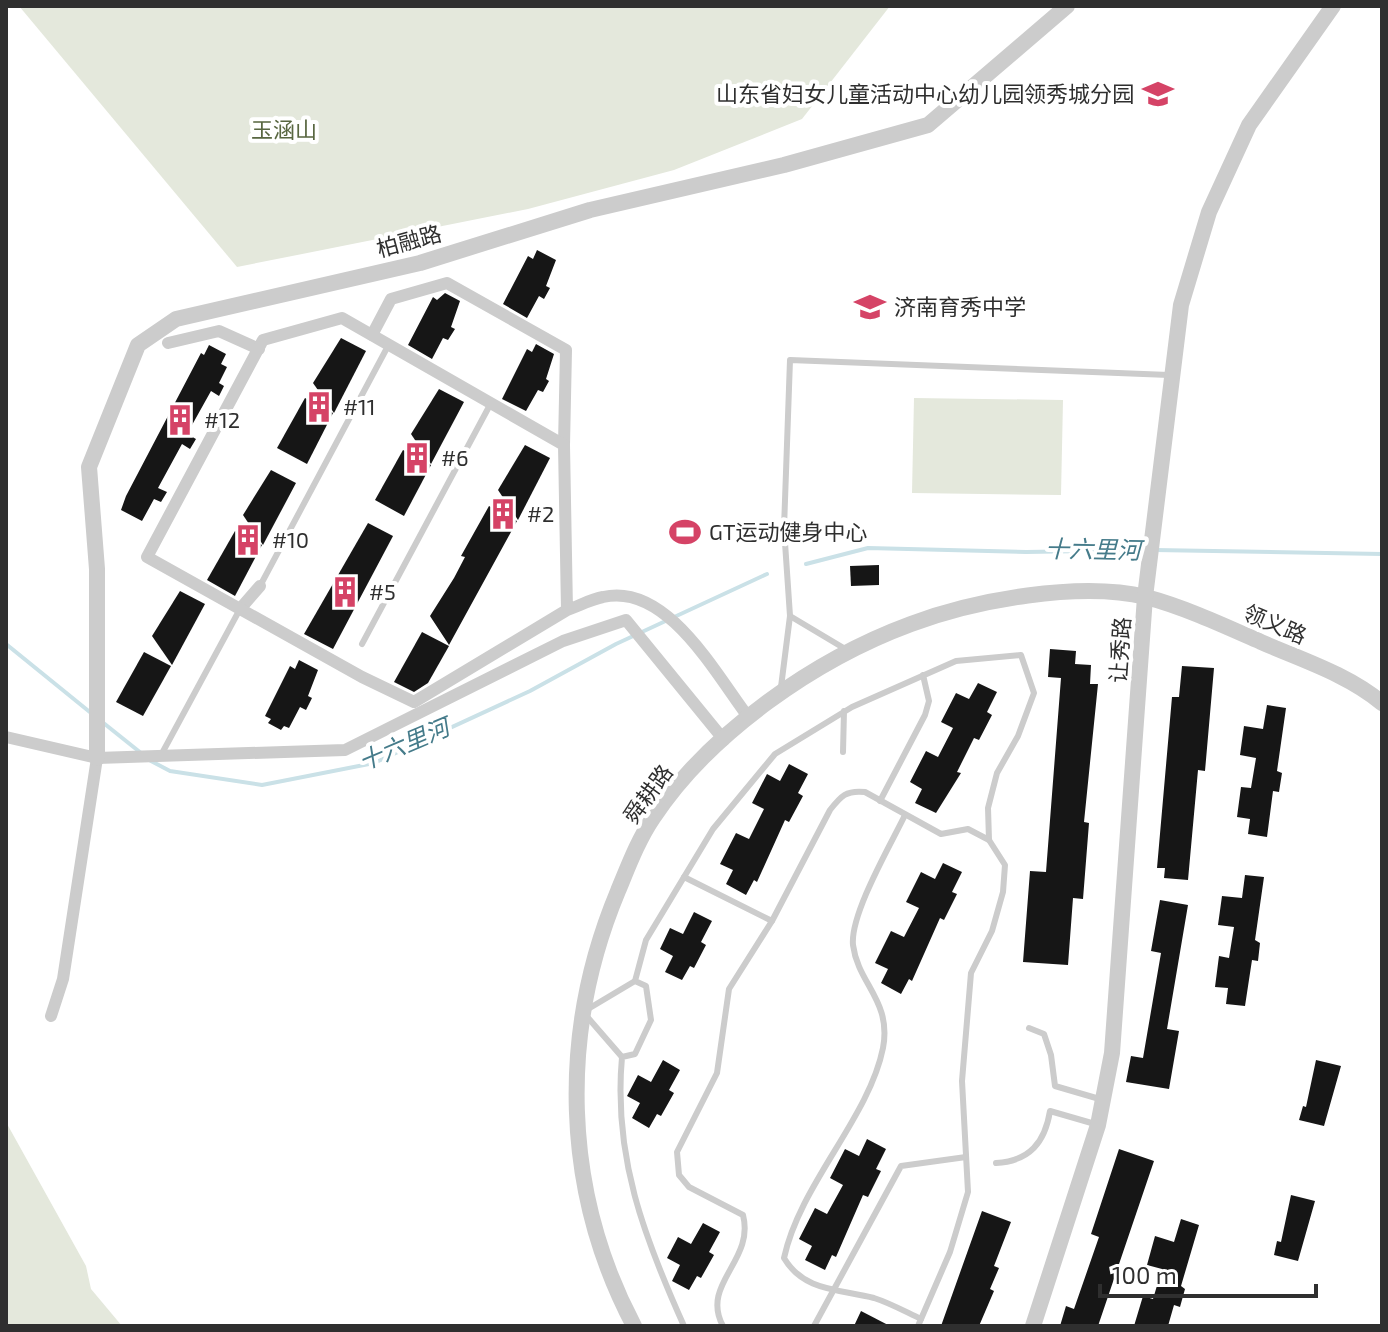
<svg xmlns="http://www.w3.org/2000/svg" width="1388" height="1332" viewBox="0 0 1388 1332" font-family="'Exo 2','Noto Sans SC',sans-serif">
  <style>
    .green { fill: #e4e8dc }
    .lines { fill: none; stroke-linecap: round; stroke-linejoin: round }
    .stream { stroke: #cae1e7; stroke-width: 4 }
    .building { fill: #161616 }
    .service { stroke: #ccc; stroke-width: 6 }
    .minor { stroke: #ccc; stroke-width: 12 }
    .tertiary { stroke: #ccc; stroke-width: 16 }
    .labels { text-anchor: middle; stroke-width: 8; stroke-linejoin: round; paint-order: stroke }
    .poi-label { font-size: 22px; fill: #2f2f2f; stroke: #fff; text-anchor: start }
    .park-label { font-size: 22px; fill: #596741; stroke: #fff }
    .street-label { font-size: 22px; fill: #2f2f2f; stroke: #fff }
    .water-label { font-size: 24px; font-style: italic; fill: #457b8a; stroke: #fff }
  </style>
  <rect width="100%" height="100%" fill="#fff"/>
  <g class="green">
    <path d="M19,6h871l-88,113 -128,51 -146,39 -291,58z"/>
    <path d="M914,398l149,2 -2,95 -149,-2z"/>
    <path d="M6,1122l80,144 5,23 31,37h-116z"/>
  </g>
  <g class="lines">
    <g class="stream">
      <path d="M1155,550l227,4"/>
      <path d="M806,564l62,-16 158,4 120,-2"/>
      <path d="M6,644l85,69"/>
      <path d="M101,721l40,32"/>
      <path d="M151,761l19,10 92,14 112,-22 156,-72 86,-47 151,-70"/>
    </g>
  </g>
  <g class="building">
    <path d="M537,250l19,10 -10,26 4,2 -6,11 -5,-3 -12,22 -24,-14 25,-48 5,3z"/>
    <path d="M445,293l15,8 -9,26 4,2 -7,11 -5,-2 -11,21 -24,-14 25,-48 4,3z"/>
    <path d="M341,338l25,13 -32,62 -21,-30z"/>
    <path d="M536,344l18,10 -8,25 3,2 -6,11 -5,-2 -12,21 -24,-12 25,-50 5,3z"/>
    <path d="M209,345l17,9 -5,10 6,3 -8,16 5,3 -5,10 -8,-5 -24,43 9,5 -6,10 -8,-5 -24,44 9,4 -6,10 -7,-3 -12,22 -21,-11 5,-14 75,-143 3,2z"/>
    <path d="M439,389l25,13 -33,62 -20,-30z"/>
    <path d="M305,398l28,15 -26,51 -30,-16z"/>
    <path d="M525,445l25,13 -32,62 -20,-30z"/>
    <path d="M403,450l28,15 -27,51 -29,-16z"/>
    <path d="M271,470l25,13 -33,62 -20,-30z"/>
    <path d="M489,506l28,15 -68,124 -19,-29 24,-38 11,-21 -4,-1z"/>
    <path d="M368,523l25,13 -60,113 -29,-15z"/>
    <path d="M235,531l27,14 -27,51 -28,-16z"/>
    <path d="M879,565v20l-28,1 -1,-20z"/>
    <path d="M180,591l25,13 -33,61 -20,-29z"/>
    <path d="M422,632l27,14 -21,37 -14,9 -20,-10z"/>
    <path d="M1050,649l26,2 -1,13 16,1 -1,19h8l-14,138 5,1 -6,76 -10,-1 -5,67 -45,-3 7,-91 16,1 15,-194 -13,-1z"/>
    <path d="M144,652l27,14 -28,50 -27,-14z"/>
    <path d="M299,660l19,10 -10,26 4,2 -6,12 -6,-3 -11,21 -5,-2 -3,4 -13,-7 3,-4 -6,-3 25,-50 5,3z"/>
    <path d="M1182,666l32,2 -9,103 -7,-1 -10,110 -24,-2 1,-10h-8l15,-171h7z"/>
    <path d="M978,683l19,9 -10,20 5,3 -13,25 -5,-2 -17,34 4,1 -25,40 -21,-10 7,-14 -12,-7 16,-31 12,6 15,-29 -12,-6 15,-29 13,6z"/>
    <path d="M1267,705l19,3 -9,63 5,2 -3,19 -6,-1 -6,46 -19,-3 2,-15 -13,-2 4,-30 10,1 5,-30 -16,-3 4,-29 19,3z"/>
    <path d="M789,764l19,10 -10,19 5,3 -14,26 -4,-2 -28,62 -3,-2 -8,15 -20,-11 7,-14 -13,-6 16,-31 13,6 15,-30 -12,-6 15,-29 13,7z"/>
    <path d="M943,863l19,9 -10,20 5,2 -13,26 -4,-2 -28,63 -3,-2 -8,15 -20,-11 7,-14 -13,-6 16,-32 13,6 15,-29 -13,-6 15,-30 14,7z"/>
    <path d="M1245,875l19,2 -9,63 5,3 -2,18 -6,-1 -7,46 -19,-2 2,-16 -13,-1 4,-31 10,2 5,-31 -16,-2 4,-29 20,2z"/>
    <path d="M1160,900l28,5 -21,124 12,2 -10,58 -43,-7 5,-26 12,2 18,-105 -10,-2z"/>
    <path d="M694,912l18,9 -11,21 5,3 -12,23 -4,-2 -8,14 -17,-8 8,-16 -13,-7 10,-21 13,6z"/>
    <path d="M663,1060l17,10 -11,20 5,3 -13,23 -4,-2 -8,14 -17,-10 8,-15 -13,-7 11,-21 13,7z"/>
    <path d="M1316,1060l25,6 -17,60 -25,-6 4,-14 3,1z"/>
    <path d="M867,1139l19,10 -10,20 5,2 -13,26 -5,-2 -27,62 -4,-2 -7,15 -20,-10 7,-14 -13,-7 16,-31 12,6 16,-29 -13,-7 15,-29 14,7z"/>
    <path d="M1119,1149l35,12 -56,165h-38l6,-20 8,3 25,-72 -8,-3z"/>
    <path d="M1291,1195l24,6 -17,60 -24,-6 3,-14 4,1z"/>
    <path d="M982,1211l29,11 -17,44 5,2 -9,21 4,2 -15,35h-38z"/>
    <path d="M1181,1219l18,6 -18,61 4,3 -5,18 -6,-2 -6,21h-34l9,-30 10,3 9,-30 -15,-4 8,-29 19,6z"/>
    <path d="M703,1223l17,9 -11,20 5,3 -13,23 -4,-2 -8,14 -17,-9 8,-16 -13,-7 11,-21 13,7z"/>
    <path d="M861,1311l29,15h-36z"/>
  </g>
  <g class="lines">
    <g class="service">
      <path d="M260,586l128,-240"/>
      <path d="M362,644l129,-241"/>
      <path d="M847,650l-57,-34 -6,-88 6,-168 379,15"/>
      <path d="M781,687l9,-71"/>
      <path d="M843,752l1,-41"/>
      <path d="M160,757l80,-148"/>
      <path d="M880,801l45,-86 4,-14 -6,-26"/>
      <path d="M905,815c-14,29 -55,99 -52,130 5,39 39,56 30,103 -14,70 -83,136 -99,210 20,34 56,31 90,40 16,5 32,14 47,21"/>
      <path d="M684,877l88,44"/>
      <path d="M1029,1028l15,6 7,21 4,31 48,14"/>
      <path d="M622,1057l-39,-45 52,-31"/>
      <path d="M996,1163c34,-2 49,-21 54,-52l45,13"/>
      <path d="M684,1326c-40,-89 -71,-170 -62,-269l13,-3 16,-34 -5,-34 -11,-5 11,-41 67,-111 62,-75 77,-47 104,-46 65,-6 13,38 -16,43 -21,37 -9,35 1,32 16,25 -2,27 -11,39 -21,42 -9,108 6,111 -18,60 -32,74"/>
      <path d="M723,1326c-23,-42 32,-65 20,-111l-54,-28 -10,-12 -2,-23 40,-79 12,-84 43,-68 58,-111c11,-14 16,-20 35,-18l76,42 27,-5 21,11"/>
      <path d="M814,1326l87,-160 65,-9"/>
    </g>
    <g class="minor">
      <path d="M372,335l19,-36 56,-16 119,67 -2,95"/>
      <path d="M168,343l51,-12 40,18"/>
      <path d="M240,609l20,-23"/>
      <path d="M567,610l-153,92 -52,-25 -215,-120 116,-217 79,-22 222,127 3,165c12,-4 24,-11 36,-13 64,-15 113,78 146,121"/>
      <path d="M6,737l91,21 248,-8 218,-109 63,-21 98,120"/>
      <path d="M51,1016l12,-37 34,-221"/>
    </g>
    <g class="tertiary">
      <path d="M97,758v-189l-8,-102 49,-122 38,-26 244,-56 170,-53 194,-45 144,-40 139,-119"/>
      <path d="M634,1326c-72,-136 -75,-294 -16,-435 10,-24 20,-51 35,-73 57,-86 163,-159 258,-194 64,-24 169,-43 235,-27 38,10 79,29 115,45 41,18 86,32 121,61"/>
      <path d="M1033,1326l65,-201 14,-72 33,-456 36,-292 28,-93 40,-87 84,-119"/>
    </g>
  </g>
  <defs>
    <symbol id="school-bare" viewBox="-9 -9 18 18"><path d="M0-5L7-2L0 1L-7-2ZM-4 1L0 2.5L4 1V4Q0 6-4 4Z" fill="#d54366" stroke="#fff" stroke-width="2.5" paint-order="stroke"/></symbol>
    <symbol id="building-bare" viewBox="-9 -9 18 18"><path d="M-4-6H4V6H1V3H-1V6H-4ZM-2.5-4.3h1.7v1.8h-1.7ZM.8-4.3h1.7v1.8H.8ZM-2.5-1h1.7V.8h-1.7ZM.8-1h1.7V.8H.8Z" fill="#d54366" stroke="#fff" stroke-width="2.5" paint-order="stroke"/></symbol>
    <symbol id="stadium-bare" viewBox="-9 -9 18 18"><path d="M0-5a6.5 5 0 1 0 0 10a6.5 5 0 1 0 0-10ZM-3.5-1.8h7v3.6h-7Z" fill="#d54366" stroke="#fff" stroke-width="2.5" paint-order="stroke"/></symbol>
  </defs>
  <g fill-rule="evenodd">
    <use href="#school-bare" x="1136" y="72" width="44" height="44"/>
    <use href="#school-bare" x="848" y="285" width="44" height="44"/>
    <use href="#building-bare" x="297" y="385" width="44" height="44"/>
    <use href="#building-bare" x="158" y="398" width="44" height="44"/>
    <use href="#building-bare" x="395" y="436" width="44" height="44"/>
    <use href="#building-bare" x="481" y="492" width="44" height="44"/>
    <use href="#stadium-bare" x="663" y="510" width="44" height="44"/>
    <use href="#building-bare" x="226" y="518" width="44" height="44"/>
    <use href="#building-bare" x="323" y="570" width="44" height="44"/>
  </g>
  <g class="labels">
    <g class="poi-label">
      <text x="1134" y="102" text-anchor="end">山东省妇女儿童活动中心幼儿园领秀城分园</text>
      <text x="894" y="315">济南育秀中学</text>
      <text x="343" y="415">#11</text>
      <text x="204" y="428">#12</text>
      <text x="441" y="466">#6</text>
      <text x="527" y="522">#2</text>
      <text x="709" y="540">GT运动健身中心</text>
      <text x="272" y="548">#10</text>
      <text x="369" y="600">#5</text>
    </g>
    <g class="park-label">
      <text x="284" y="138">玉涵山</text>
    </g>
    <g class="street-label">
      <text transform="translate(409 241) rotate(-15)" y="8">柏融路</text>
      <text transform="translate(1275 624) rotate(23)" y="8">领义路</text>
      <text transform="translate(1120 650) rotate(-86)" y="8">让秀路</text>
      <text transform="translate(648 794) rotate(-54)" y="8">舜耕路</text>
    </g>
    <g class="water-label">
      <text transform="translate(1093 550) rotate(1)" y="8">十六里河</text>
      <text transform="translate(404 745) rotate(-23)" y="8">十六里河</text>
    </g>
  </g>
  <rect width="1388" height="1332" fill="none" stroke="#2f2f2f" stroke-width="16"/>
  <path d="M1100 1284v12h216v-12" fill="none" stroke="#2f2f2f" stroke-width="4"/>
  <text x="1112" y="1284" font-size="24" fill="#2f2f2f" stroke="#ffffff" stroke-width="6" paint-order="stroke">100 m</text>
</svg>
